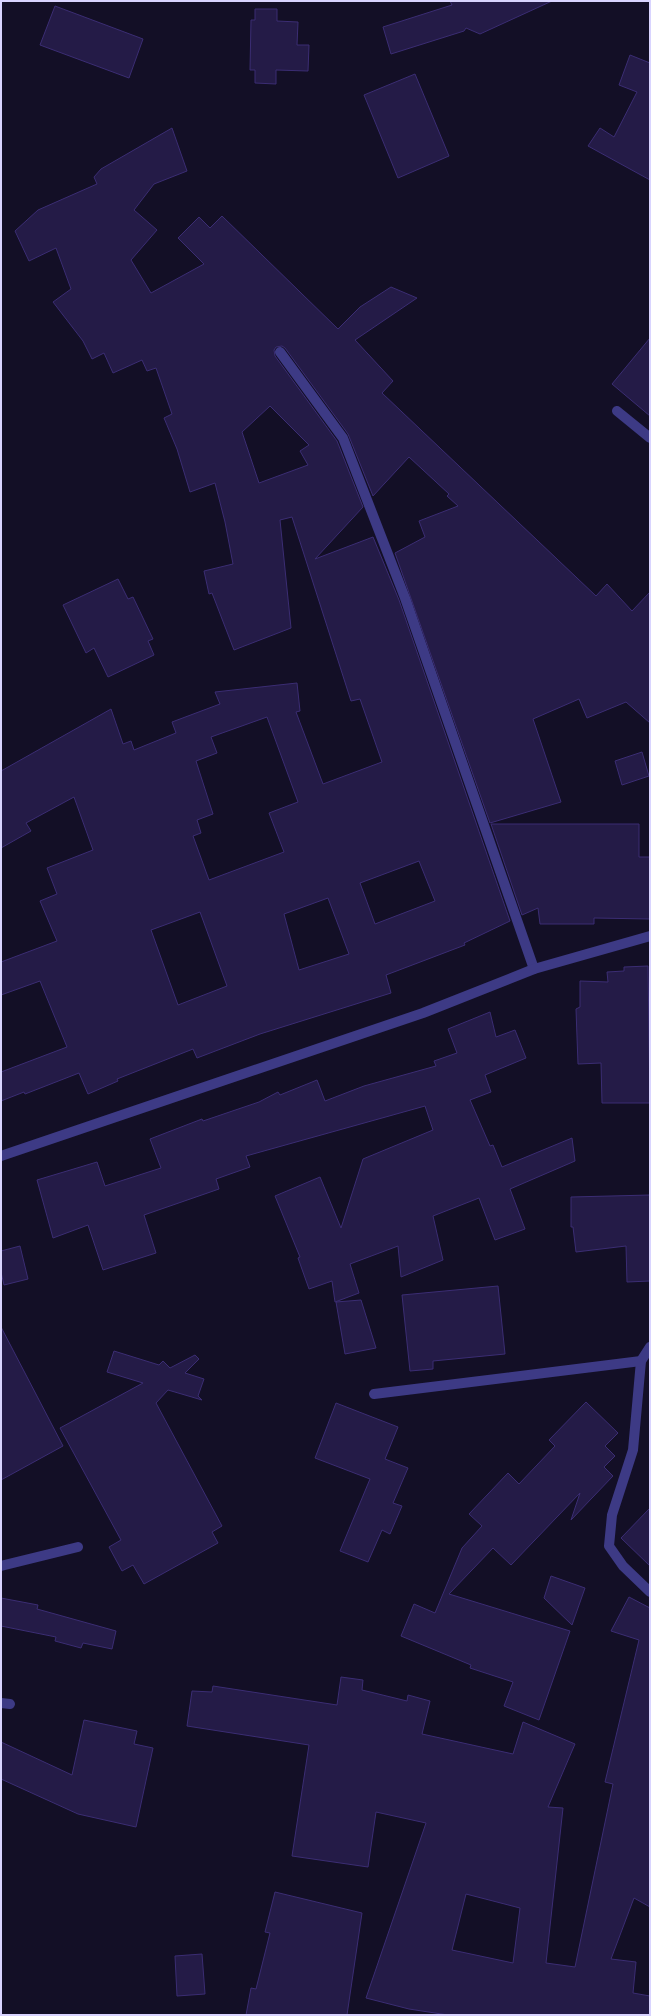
<svg xmlns="http://www.w3.org/2000/svg" width="651" height="2016" viewBox="0 0 651 2016" font-family="'Fira Sans',sans-serif">
  <style>
    .building { fill: #241b47; stroke: #3b2d73; fill-rule: evenodd }
    .lines { fill: none; stroke-linecap: round; stroke-linejoin: round }
    .street { stroke: #3d3a85; stroke-width: 10 }
  </style>
  <rect width="100%" height="100%" fill="#130f26"/>
  <g class="building">
    <path d="M450,1h102l-72,33 -14,-6 -2,3 -73,23 -8,-27 69,-22z"/>
    <path d="M55,6l88,33 -14,39 -89,-33z"/>
    <path d="M255,9h22v12l21,1 -1,23h12l-1,26 -32,-1v14l-21,-1v-13h-5l1,-50h4z"/>
    <path d="M630,55l20,8v117l-62,-34 12,-18 14,9 23,-45 -18,-7z"/>
    <path d="M415,74l34,82 -51,22 -34,-83z"/>
    <path d="M172,128l15,43 -33,13 -20,26 23,20 -26,30 20,33 53,-29 -26,-26 21,-21 11,11 12,-12 116,113 22,-22 31,-20 26,11 -62,42 38,41 -11,12 214,203 11,-12 25,27 18,-19v131l-24,-21 -39,16 -8,-19 -46,20 28,83 -71,21 -95,-270 30,-16 -6,-16 39,-15 -11,-10 2,-2 -40,-37 -36,39 -25,-62 -63,-86 -3,-2 -6,1 -2,3 1,6 62,85 26,66 -48,52 58,-22 26,63 111,321 -46,22 1,2 -79,30 5,18 -131,41 -63,24 -4,-9 -76,30 1,2 -30,13 -9,-21 -54,21 -1,-2 -23,9v-29l66,-25 -27,-66 -39,14v-33l56,-21 -17,-40 17,-7 -10,-26 46,-18 -19,-53 -48,26 5,8 -30,17v-77l110,-62 12,35 8,-3 3,9 42,-17 -4,-11 48,-18 -5,-12 82,-9 3,28 -4,1 27,72 59,-22 -22,-63 -9,2 -59,-184 -12,3 11,108 -57,22 -22,-57 -3,1 -5,-23 29,-7 -8,-42 -10,-39 -25,9 -13,-43 -13,-31 8,-4 -16,-46 -9,3 -5,-11 -29,13 -9,-20 -12,6 -9,-18 -30,-39 18,-13 -15,-41 -27,13 -14,-30 23,-21 59,-26 -3,-7 7,-8zM270,406l39,39 -9,6 8,14 -49,18 -17,-51zM267,717l31,85 -29,11 15,39 -75,28 -16,-44 8,-3 -4,-13 16,-6 -17,-53 21,-8 -6,-16zM419,861l16,40 -60,23 -15,-41zM328,898l21,56 -50,16 -15,-56zM200,912l27,74 -49,19 -27,-75z"/>
    <path d="M650,338v78l-38,-32z"/>
    <path d="M118,579l10,20 5,-2 20,42 -5,2 6,14 -46,22 -14,-29 -8,5 -23,-48z"/>
    <path d="M642,752l7,24 -27,9 -7,-24z"/>
    <path d="M491,824h148v33h11v62l-56,-1v6h-54l-2,-16 -16,7z"/>
    <path d="M648,966l2,137h-48l-1,-40 -23,1 -2,-55 4,-2v-26l28,1 -1,-10 17,-1v-4z"/>
    <path d="M490,1012l6,25 19,-7 11,28 -41,17 6,17 -21,8 20,46 3,-1 9,22 70,-29 3,23 -65,28 15,40 -30,11 -16,-42 -46,18 10,44 -42,17 -3,-31 -48,18 9,29 -24,9 -3,-21 -23,8 -11,-31 2,-1 -25,-61 45,-19 21,51 22,-69 70,-29 -8,-24 -179,50 4,11 -34,12 3,10 -75,26 12,38 -53,17 -15,-45 -35,13 -16,-58 60,-18 8,24 56,-18 -11,-29 52,-20 1,2 56,-19 19,-10 2,3 37,-15 8,21 39,-15 72,-20 -2,-5 23,-8 -9,-24z"/>
    <path d="M650,1195v86l-23,1 -1,-36 -50,6 -3,-25h-2v-30z"/>
    <path d="M20,1246l8,33 -24,6 -3,-13v-21z"/>
    <path d="M498,1286l7,68 -72,7v8l-23,2 -8,-76z"/>
    <path d="M361,1300l15,48 -31,6 -9,-52z"/>
    <path d="M1,1327l62,119 -62,34z"/>
    <path d="M114,1351l45,14 4,-4 7,7 25,-13 4,4 -14,14 19,6 -6,17 4,4 -34,-10 -12,13 66,123 -10,6 6,11 -74,41 -11,-19 -11,6 -13,-24 12,-7 -61,-112 83,-45 -36,-11z"/>
    <path d="M586,1402l32,31 -13,13 10,10 -11,11 9,9 -42,44 9,-27 -69,72 -18,-17 -44,46 121,37 -31,89 -35,-14 9,-24 -43,-14 1,-3 -70,-29 13,-32 21,9 27,-65 20,-22 -13,-12 39,-41 11,11 36,-38 -6,-6z"/>
    <path d="M336,1403l62,24 -13,32 23,9 -15,35 9,3 -12,28 -8,-4 -14,32 -28,-11 30,-72 -55,-21z"/>
    <path d="M650,1508v58l-29,-28z"/>
    <path d="M551,1576l34,12 -13,37 -28,-27z"/>
    <path d="M629,1597l21,11v299l-16,-9 -23,61 25,3 -3,31 17,3v19h-202l-39,-6 -43,-11 60,-175 -50,-11 -8,55 -76,-11 17,-111 -122,-19 5,-35 20,1 1,-6 124,19 4,-28 22,3 -1,10 45,11 1,-6 22,6 -8,33 91,20 10,-32 52,22 -27,63 15,1 -17,155 29,4 38,-183 -8,-2 34,-142 -28,-9zM466,1894l54,14 -7,55 -61,-13z"/>
    <path d="M1,1598l37,7 -1,4 79,22 -4,18 -29,-6 -2,5 -26,-7 1,-4 -55,-11z"/>
    <path d="M84,1720l53,11 -3,13 19,4 -17,79 -58,-13 -77,-35v-37l71,33z"/>
    <path d="M275,1892l87,21 -15,102h-101l5,-27 5,1 14,-56 -5,-1z"/>
    <path d="M202,1954l3,40 -28,2 -2,-40z"/>
  </g>
  <g class="lines">
    <g class="street">
      <path d="M280,352l63,86 62,160 129,371"/>
      <path d="M617,411l33,27"/>
      <path d="M1,1156l422,-143 111,-44 116,-33"/>
      <path d="M650,1347l-9,14 -8,89 -21,65 -3,31 14,20 27,26"/>
      <path d="M374,1394l267,-33"/>
      <path d="M1,1566l77,-19"/>
      <path d="M1,1703l9,1"/>
    </g>
  </g>
  <rect width="651" height="2016" fill="none" stroke="#d9d4ff" stroke-width="4"/>
</svg>
